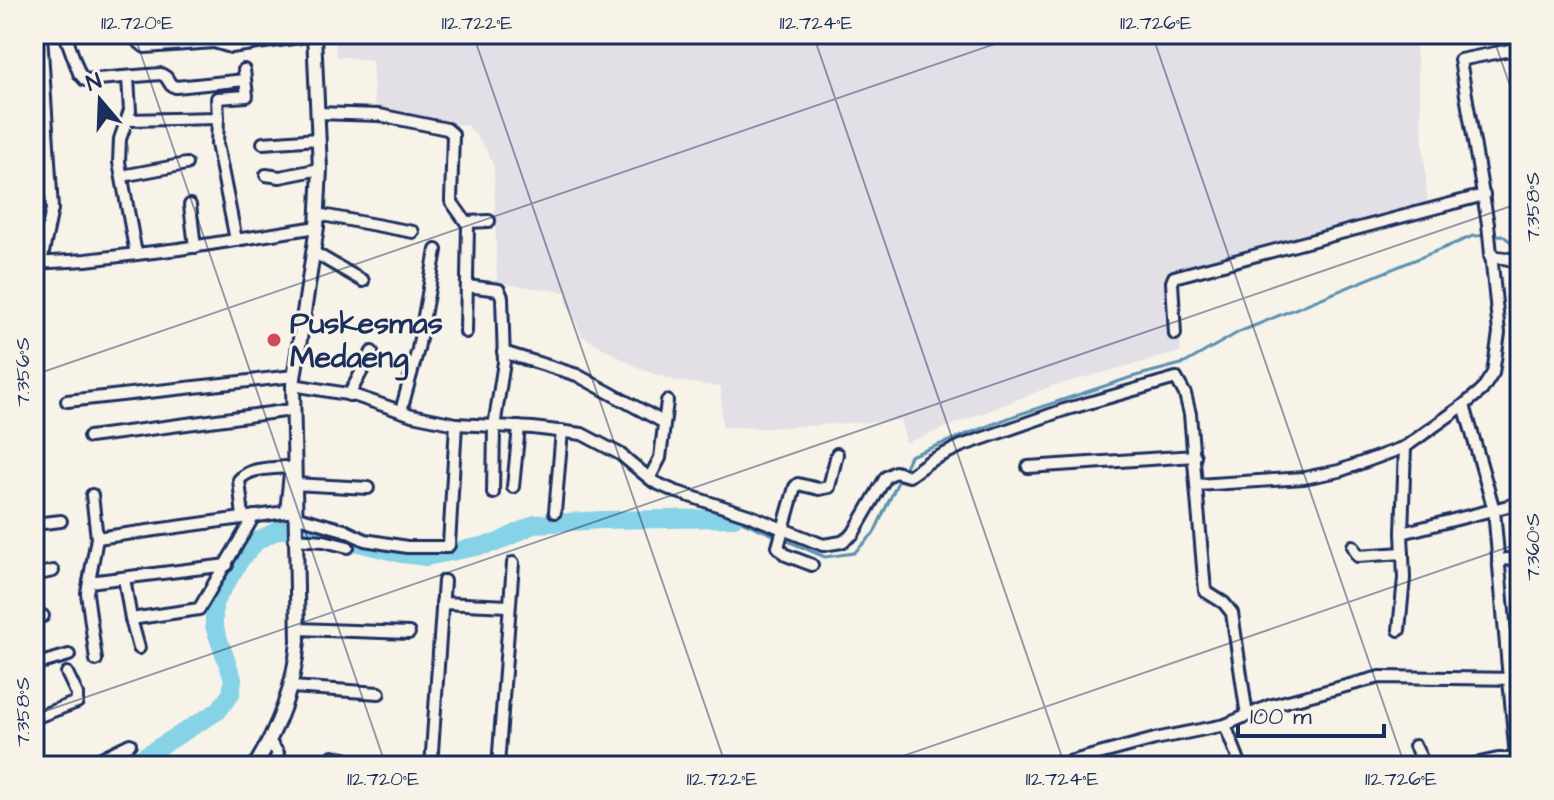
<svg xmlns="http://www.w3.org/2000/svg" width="1554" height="800" viewBox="0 0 1554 800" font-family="'Architects Daughter',sans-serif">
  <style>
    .built { fill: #e2dfe6 }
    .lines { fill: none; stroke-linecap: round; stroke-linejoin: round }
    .stream { stroke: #5b91b0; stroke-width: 3 }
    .river { stroke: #86d2e6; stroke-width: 18 }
    .minor-casing { stroke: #1b2f5e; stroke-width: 16 }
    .tertiary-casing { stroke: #1b2f5e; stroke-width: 18 }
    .minor { stroke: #f7f3e8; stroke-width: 10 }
    .tertiary { stroke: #f7f3e8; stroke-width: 12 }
    .ticks { fill: none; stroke: #1b2f5e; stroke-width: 2; stroke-opacity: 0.45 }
    .poi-dot { fill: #d1495b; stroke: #f7f3e8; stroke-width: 3 }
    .labels { text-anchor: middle; stroke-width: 6; stroke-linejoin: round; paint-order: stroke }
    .poi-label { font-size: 30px; font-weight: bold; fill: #1b2f5e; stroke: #f7f3e8; text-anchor: start }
    .neatline { fill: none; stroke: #1b2f5e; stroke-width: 3 }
    .ticks-label { font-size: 20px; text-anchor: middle; fill: #1b2f5e }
  </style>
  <rect width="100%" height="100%" fill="#f7f3e8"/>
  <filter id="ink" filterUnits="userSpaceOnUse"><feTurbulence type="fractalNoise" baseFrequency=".0125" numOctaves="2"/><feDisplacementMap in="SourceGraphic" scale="16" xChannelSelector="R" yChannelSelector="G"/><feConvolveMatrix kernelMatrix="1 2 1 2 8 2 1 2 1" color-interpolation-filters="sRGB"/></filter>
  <g filter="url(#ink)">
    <path class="built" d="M334,34h1081l13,174 -255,66 8,78 -129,34 -146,57 -5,-23 -132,8 -47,-1 -1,-40 -45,-6 -36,-12 -58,-33 -15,-32 -1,-12 -69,-9 -3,-116 -9,-20 -17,-21 -93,-17 -3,-49 -36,-4z"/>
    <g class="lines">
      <path class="stream" d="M734,518l91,39 29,-4 20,-20 36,-77 104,-40 118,-39 53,-14 54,-31 234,-96 29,-1 18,14"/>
      <path class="river" d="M128,766l90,-55 13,-17 2,-15 -19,-53v-23l27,-44 16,-18 21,-11h30l94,24 24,3 70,-14 39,-19 67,-4 132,-2"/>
      <defs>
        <g id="minor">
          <path d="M41,34l11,175 -11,53"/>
          <path d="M65,34l14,39 6,7 76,-6 5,3 5,8 5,2 69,-7"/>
          <path d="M135,34l1,6 9,7 69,-5"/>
          <path d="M213,34l1,8 17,5 83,-12"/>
          <path d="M128,78l2,33 -10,28 -1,23 17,92"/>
          <path d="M317,113l62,2 68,14 6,5 -2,67 17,24 -2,107"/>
          <path d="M218,118l-1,26 19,96"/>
          <path d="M127,120l91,-2 -1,-20 30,-2 -3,-26"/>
          <path d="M263,143l55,-4"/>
          <path d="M266,175l14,2 40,-8"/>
          <path d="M122,176l64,-12"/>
          <path d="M190,205l5,42"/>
          <path d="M317,214l96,18"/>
          <path d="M468,222l21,-1"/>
          <path d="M313,252l50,29"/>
          <path d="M1490,256l19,3 11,7"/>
          <path d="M34,263l52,-3 93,-11 138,-22"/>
          <path d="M467,286l32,4 3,7 2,65 -10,65 -1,66"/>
          <path d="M1175,334l-3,-52 2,-5 310,-82"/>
          <path d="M503,352l74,23 86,47"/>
          <path d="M293,385l60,10 59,20 44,9 77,4 49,6 38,20 34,28 20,9 74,24 75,30 19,-3 11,-8 33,-57 9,-5 14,4 21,-15 31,-15 103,-36 112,-32 9,16 5,20 15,177 19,12 8,10 15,103"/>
          <path d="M349,395l23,-43"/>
          <path d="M67,401l227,-25"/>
          <path d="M1464,405l30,105 22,248"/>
          <path d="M401,411l17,-62 18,-99"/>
          <path d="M89,437l203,-27"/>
          <path d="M1028,467l167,-11"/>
          <path d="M650,477l10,-19 7,-57"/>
          <path d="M293,484l75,4"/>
          <path d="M1197,485l107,-7 35,-7 66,-24 59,-42 18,-15 11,-17 6,-40 -11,-109 -28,-164 60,-12"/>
          <path d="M513,487l6,-60"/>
          <path d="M92,495l5,43 -10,55 9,67"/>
          <path d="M555,512l7,-81"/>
          <path d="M294,516l50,14 21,10 42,7h40l2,-2 7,-121"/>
          <path d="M243,517l-4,-37c11,-13 30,-11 46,-13l5,6 -4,39"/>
          <path d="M34,524l27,-3"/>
          <path d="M1402,533l3,-86"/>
          <path d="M97,538l196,-27"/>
          <path d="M294,539l30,2 24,6"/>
          <path d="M1353,546l5,10 45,-3"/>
          <path d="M1498,560l22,-2"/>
          <path d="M812,565l-26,-10 -8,-8 17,-60 3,-3 21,5 10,-2 8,-33"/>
          <path d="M34,575l19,-4"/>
          <path d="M124,578l7,41 8,29"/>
          <path d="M89,582l138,-17"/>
          <path d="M442,603l67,3"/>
          <path d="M34,618l9,-2"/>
          <path d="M131,619l68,-10 55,-93"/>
          <path d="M298,629l111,4"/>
          <path d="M1399,630l5,-52 -2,-45 118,-30"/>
          <path d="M34,665l35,-10"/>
          <path d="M292,687l87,6"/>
          <path d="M34,718l43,-16v-8l-10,-21"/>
          <path d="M1225,725l16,41"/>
          <path d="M269,741l9,12 -5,13"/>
          <path d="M1415,746l10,20"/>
          <path d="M85,766l45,-22"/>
          <path d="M323,766l10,-10 39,10"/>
          <path d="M431,766l13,-185"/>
          <path d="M498,766l15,-203"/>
          <path d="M1054,766l101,-27 70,-14 44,-19 111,-29 140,2"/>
        </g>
        <g id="tertiary">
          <path d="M255,766c24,-40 39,-78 43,-125l-5,-256 24,-158 3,-58 -6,-135"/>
          <path d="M1470,766l28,-6h22"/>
        </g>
      </defs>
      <use href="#minor" class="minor-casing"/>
      <use href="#tertiary" class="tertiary-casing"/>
      <use href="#minor" class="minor"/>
      <use href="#tertiary" class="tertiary"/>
    </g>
  </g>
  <path class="ticks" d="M134,34l252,732M473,34l253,732M813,34l252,732M1152,34l253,732M1492,34l28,81M34,35l3,-1M34,375l990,-341M34,715l1486,-512M34,730l13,36M874,766l646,-223"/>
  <circle class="poi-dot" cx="274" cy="340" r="8"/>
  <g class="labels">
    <g class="poi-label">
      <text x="290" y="333">Puskesmas<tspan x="290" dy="34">Medaeng</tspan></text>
    </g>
  </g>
  <rect width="1554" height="800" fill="none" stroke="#f7f3e8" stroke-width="88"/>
  <g transform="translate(100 100) rotate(341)" stroke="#f7f3e8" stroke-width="6" paint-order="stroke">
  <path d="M0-6L14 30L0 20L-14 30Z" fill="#1b2f5e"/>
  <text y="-12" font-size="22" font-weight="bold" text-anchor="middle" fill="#1b2f5e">N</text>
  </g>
  <path d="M1238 724v12h146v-12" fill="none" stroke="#1b2f5e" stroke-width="4"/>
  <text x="1250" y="724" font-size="24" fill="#1b2f5e" stroke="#f7f3e8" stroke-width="6" paint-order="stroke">100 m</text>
  <rect x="44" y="44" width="1466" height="712" class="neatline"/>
  <g class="ticks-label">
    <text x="137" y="29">112.720°E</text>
    <text x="477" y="29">112.722°E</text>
    <text x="816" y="29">112.724°E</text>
    <text x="1156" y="29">112.726°E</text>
    <text transform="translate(1532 207) rotate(-90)" y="7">7.358°S</text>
    <text transform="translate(22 372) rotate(-90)" y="7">7.356°S</text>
    <text transform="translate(1532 547) rotate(-90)" y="7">7.360°S</text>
    <text transform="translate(22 712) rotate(-90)" y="7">7.358°S</text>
    <text x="383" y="785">112.720°E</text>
    <text x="722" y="785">112.722°E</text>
    <text x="1062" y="785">112.724°E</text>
    <text x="1401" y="785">112.726°E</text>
  </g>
</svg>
